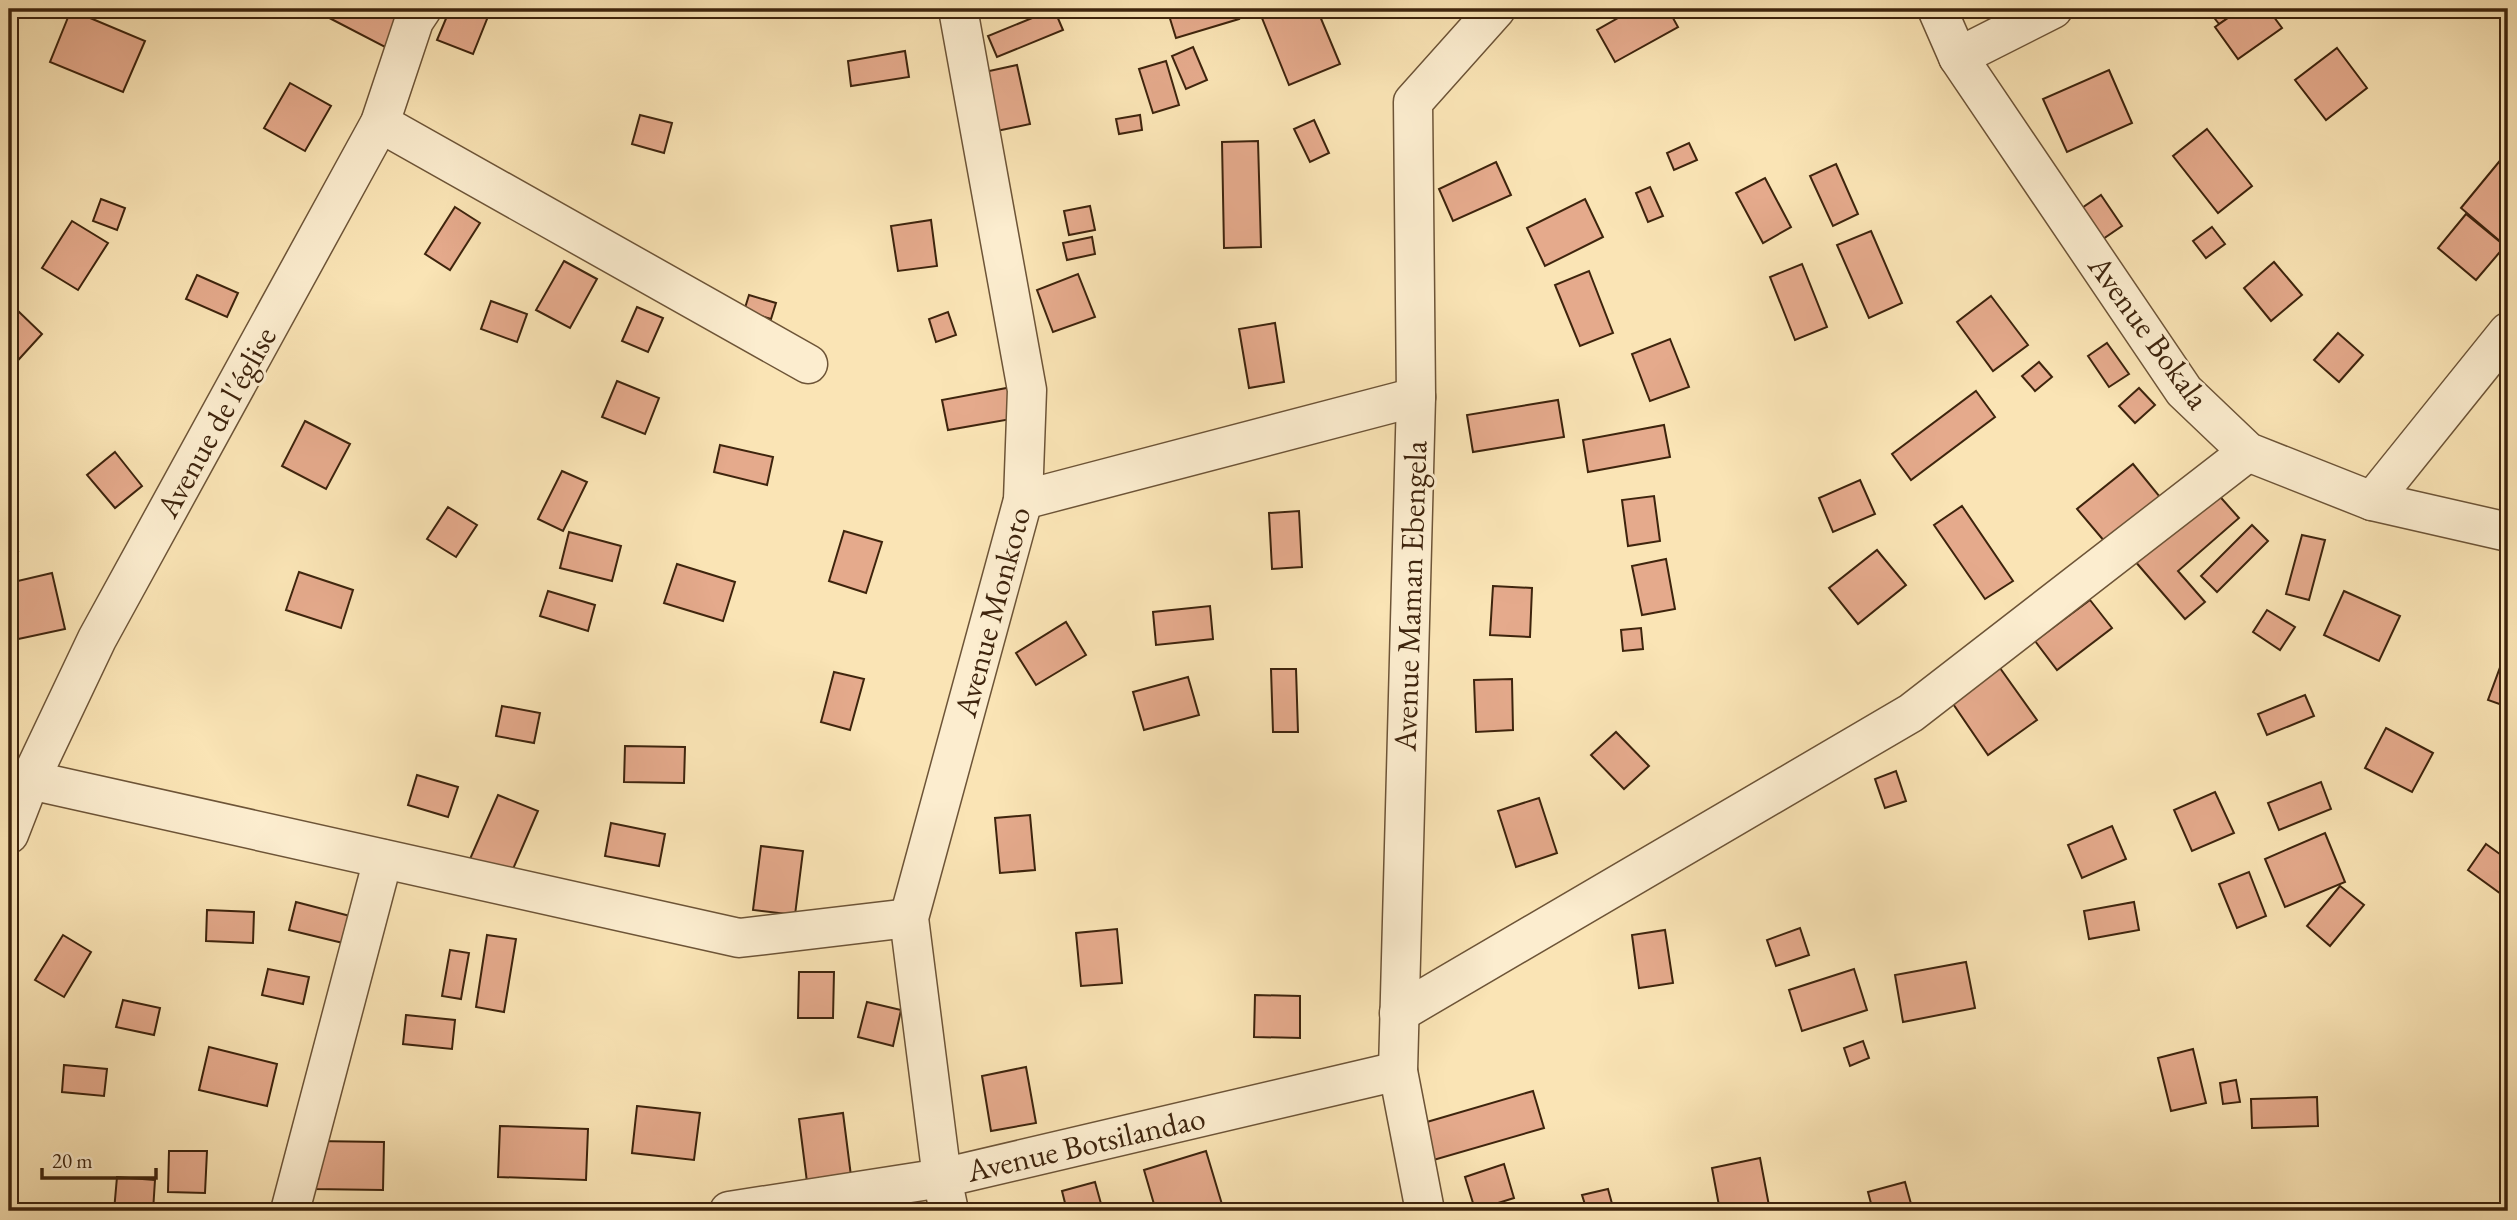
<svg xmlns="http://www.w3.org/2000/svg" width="2517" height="1220" viewBox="0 0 2517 1220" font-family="'EB Garamond',serif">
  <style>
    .building { fill: #e5aa8c; stroke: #3e240d; stroke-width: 2 }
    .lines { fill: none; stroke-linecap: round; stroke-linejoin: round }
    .minor-casing { stroke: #6d5437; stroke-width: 41 }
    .minor { stroke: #fcedcf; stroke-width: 38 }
    .labels { text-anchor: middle; stroke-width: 6; stroke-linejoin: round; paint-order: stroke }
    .street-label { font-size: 32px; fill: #3e240d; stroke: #fcedcf }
  </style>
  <rect width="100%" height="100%" fill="#fae4b5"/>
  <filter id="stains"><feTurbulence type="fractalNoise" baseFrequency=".00286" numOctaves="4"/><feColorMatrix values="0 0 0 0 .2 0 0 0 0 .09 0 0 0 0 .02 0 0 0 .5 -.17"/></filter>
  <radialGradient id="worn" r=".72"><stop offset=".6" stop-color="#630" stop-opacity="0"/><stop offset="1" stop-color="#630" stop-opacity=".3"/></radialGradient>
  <g class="building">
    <path d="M312,9h93l-20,38z"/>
    <path d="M450,9h41l-18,45 -36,-14z"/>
    <path d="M1054,9l9,21 -66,27 -9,-21z"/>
    <path d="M1167,9h68l4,10 -63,19z"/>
    <path d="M1286,9h31l23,55 -51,21 -27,-67z"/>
    <path d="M1634,9h34l10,18 -63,35 -18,-32z"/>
    <path d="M2221,9h9l4,5 -15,10 -7,-9z"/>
    <path d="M2241,9h27l14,19 -44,31 -23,-32z"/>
    <path d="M71,10l74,31 -22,51 -73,-30z"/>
    <path d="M1193,47l14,33 -21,9 -14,-33z"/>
    <path d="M2337,48l30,40 -41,32 -31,-40z"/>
    <path d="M905,51l4,26 -58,9 -3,-25z"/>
    <path d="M1166,61l13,44 -26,8 -14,-44z"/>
    <path d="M1017,65l13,59 -38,8 -12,-59z"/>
    <path d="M2109,70l23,53 -65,29 -24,-53z"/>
    <path d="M290,83l41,23 -26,45 -41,-23z"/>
    <path d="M640,115l32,8 -8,30 -32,-9z"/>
    <path d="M1140,115l2,15 -23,4 -3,-15z"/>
    <path d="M1314,120l15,33 -19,9 -16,-33z"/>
    <path d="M2207,129l45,57 -34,27 -45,-57z"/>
    <path d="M1258,141l3,106 -37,1 -2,-106z"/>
    <path d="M1689,143l8,17 -23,10 -7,-17z"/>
    <path d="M2503,157l5,4v87l-47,-40z"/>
    <path d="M1496,162l15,33 -58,26 -14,-32z"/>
    <path d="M1836,164l22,50 -25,12 -23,-50z"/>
    <path d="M1765,178l26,49 -28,16 -27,-50z"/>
    <path d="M1650,187l13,29 -15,6 -12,-29z"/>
    <path d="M2101,195l21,31 -25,17 -21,-31z"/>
    <path d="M101,199l24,9 -8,22 -24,-9z"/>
    <path d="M1585,199l18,38 -58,29 -18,-38z"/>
    <path d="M1090,206l5,24 -26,5 -5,-24z"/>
    <path d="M455,207l25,16 -30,47 -25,-16z"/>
    <path d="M2466,214l39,32 -29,34 -38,-32z"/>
    <path d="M931,220l6,46 -39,5 -7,-45z"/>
    <path d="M72,221l36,22 -30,47 -36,-22z"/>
    <path d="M2212,227l13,17 -19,14 -13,-17z"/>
    <path d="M1871,231l31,72 -33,15 -32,-73z"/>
    <path d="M1092,237l3,17 -28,6 -4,-17z"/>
    <path d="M564,261l33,18 -27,49 -34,-18z"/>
    <path d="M2274,262l28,33 -31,26 -27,-33z"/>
    <path d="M1802,264l25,63 -32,13 -25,-63z"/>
    <path d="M1589,271l24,62 -33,13 -25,-61z"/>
    <path d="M1078,274l17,43 -42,15 -16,-42z"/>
    <path d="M197,275l41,18 -11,24 -41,-18z"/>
    <path d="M749,295l27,8 -5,16 -27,-8z"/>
    <path d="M1991,296l37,49 -35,26 -36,-49z"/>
    <path d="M491,301l36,13 -10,28 -36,-13z"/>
    <path d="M637,307l26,11 -15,34 -26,-11z"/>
    <path d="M16,309l26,25 -31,34 -2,-2v-49z"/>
    <path d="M948,312l8,23 -20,7 -7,-23z"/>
    <path d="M1275,323l9,59 -35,6 -10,-59z"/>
    <path d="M2338,333l25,22 -24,27 -25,-22z"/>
    <path d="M1670,339l19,48 -39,14 -18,-47z"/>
    <path d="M2107,343l22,31 -20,13 -21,-31z"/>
    <path d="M2039,362l13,15 -17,14 -13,-15z"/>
    <path d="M617,381l42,17 -14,36 -43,-17z"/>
    <path d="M1012,387l5,31 -69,12 -6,-30z"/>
    <path d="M2139,388l16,17 -20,18 -16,-17z"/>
    <path d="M1976,391l19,26 -84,63 -19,-26z"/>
    <path d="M1558,400l6,37 -91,15 -6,-37z"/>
    <path d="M305,421l45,23 -24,45 -44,-23z"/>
    <path d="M1664,425l6,32 -82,15 -5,-32z"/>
    <path d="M720,445l53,12 -6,28 -53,-13z"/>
    <path d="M115,452l27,34 -27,22 -28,-33z"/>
    <path d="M2133,464l27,33 -55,45 -28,-33z"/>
    <path d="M562,471l25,11 -24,49 -25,-12z"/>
    <path d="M1860,480l15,34 -42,18 -14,-34z"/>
    <path d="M2215,491l24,27 -61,53 27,31 -20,17 -51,-59z"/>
    <path d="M1654,496l6,45 -32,5 -6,-46z"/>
    <path d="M1962,506l51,75 -28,18 -51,-74z"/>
    <path d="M448,507l29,18 -21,32 -29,-18z"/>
    <path d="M1299,511l3,56 -30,2 -3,-56z"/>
    <path d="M2252,525l16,16 -51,51 -16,-16z"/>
    <path d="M844,531l38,11 -16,51 -37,-12z"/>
    <path d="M569,532l52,14 -9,35 -52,-13z"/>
    <path d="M2302,535l23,5 -16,60 -23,-6z"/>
    <path d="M9,547l9,5 -9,17z"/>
    <path d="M1877,550l29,35 -48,39 -29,-36z"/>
    <path d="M1666,559l9,50 -33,6 -10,-49z"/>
    <path d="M677,564l58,18 -12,39 -59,-18z"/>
    <path d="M299,572l54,18 -12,38 -55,-18z"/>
    <path d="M52,573l13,56 -56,12v-58z"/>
    <path d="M1493,586l39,2 -2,49 -40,-2z"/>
    <path d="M548,591l47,14 -7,26 -48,-15z"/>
    <path d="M2344,591l56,25 -21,45 -55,-26z"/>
    <path d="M2090,600l22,28 -55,42 -22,-29z"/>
    <path d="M1210,606l3,33 -57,6 -3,-33z"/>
    <path d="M2267,610l28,17 -15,23 -27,-18z"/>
    <path d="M1066,622l20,33 -50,30 -20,-32z"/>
    <path d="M1641,628l2,21 -20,2 -2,-21z"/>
    <path d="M1995,661l42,59 -49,35 -41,-60z"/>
    <path d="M2502,662l6,2v43l-20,-7z"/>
    <path d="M1271,669h25l2,63h-25z"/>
    <path d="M834,672l30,7 -14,51 -29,-8z"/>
    <path d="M1188,677l11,38 -55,15 -11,-38z"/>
    <path d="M1512,679l1,51 -37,2 -2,-52z"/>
    <path d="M2305,695l9,21 -47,19 -9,-21z"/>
    <path d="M502,706l38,7 -6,30 -38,-7z"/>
    <path d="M2386,728l47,25 -21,39 -47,-24z"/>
    <path d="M1616,732l33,34 -25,23 -33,-34z"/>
    <path d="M625,746l60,1 -1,36 -60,-1z"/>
    <path d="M1896,771l10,30 -21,7 -10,-29z"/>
    <path d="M417,775l41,12 -10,30 -40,-12z"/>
    <path d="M2321,782l10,27 -52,21 -11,-27z"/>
    <path d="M2215,792l19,41 -42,18 -18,-41z"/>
    <path d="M498,795l40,16 -28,65 -40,-17z"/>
    <path d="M1539,798l18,55 -41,14 -18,-56z"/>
    <path d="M1030,815l5,55 -35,3 -5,-55z"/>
    <path d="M611,823l54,11 -6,32 -54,-10z"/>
    <path d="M2112,826l14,33 -44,19 -14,-33z"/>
    <path d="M2325,833l20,49 -60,25 -20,-48z"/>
    <path d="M2486,844l22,16v39l-40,-29z"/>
    <path d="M761,846l42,5 -8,64 -42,-5z"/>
    <path d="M2249,872l17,44 -29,12 -18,-44z"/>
    <path d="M2340,886l24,19 -34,41 -23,-20z"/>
    <path d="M296,902l54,14 -7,27 -54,-13z"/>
    <path d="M2134,902l5,28 -50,9 -5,-28z"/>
    <path d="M207,910l47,2 -1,31 -47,-2z"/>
    <path d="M1800,928l9,27 -33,11 -9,-26z"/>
    <path d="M1117,929l5,54 -41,3 -5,-53z"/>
    <path d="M1665,930l8,53 -34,5 -7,-53z"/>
    <path d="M63,935l28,17 -27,45 -29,-17z"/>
    <path d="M487,935l29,4 -12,73 -28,-5z"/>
    <path d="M450,950l19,3 -8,46 -19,-3z"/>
    <path d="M1966,962l9,46 -72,14 -8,-47z"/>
    <path d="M268,969l41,8 -6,27 -41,-9z"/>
    <path d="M1854,969l13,41 -65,21 -13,-41z"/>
    <path d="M799,972h35l-1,46h-35z"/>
    <path d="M1255,995l45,1v42l-46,-1z"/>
    <path d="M123,1000l37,8 -6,27 -38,-8z"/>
    <path d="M867,1002l34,8 -8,36 -35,-9z"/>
    <path d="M406,1015l49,5 -3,29 -49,-5z"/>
    <path d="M1863,1041l6,17 -19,8 -6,-18z"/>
    <path d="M209,1047l68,17 -10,42 -68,-16z"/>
    <path d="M2193,1049l13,54 -35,8 -13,-53z"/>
    <path d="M64,1065l43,4 -3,27 -42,-4z"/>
    <path d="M1026,1067l10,56 -45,8 -9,-55z"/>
    <path d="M2236,1080l4,22 -17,2 -3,-21z"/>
    <path d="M1533,1091l11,37 -114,33 -10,-37z"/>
    <path d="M2317,1097l1,29 -66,2 -1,-29z"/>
    <path d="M637,1106l63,7 -6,47 -62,-7z"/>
    <path d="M843,1113l8,63 -44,6 -8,-63z"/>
    <path d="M500,1126l88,3 -2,51 -88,-3z"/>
    <path d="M313,1141l71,1 -1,48 -71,-1z"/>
    <path d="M169,1151h38l-2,42 -37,-1z"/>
    <path d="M1206,1151l18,60h-68l-12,-41z"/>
    <path d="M1760,1158l10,53h-50l-8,-43z"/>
    <path d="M1504,1164l10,34 -29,9 2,4h-42l28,-8 -8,-26z"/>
    <path d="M117,1177l38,3 -2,31h-39z"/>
    <path d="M1095,1182l8,29h-36l-5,-20z"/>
    <path d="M1905,1182l8,29h-40l-5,-19z"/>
    <path d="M1608,1189l6,22h-27l-5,-16z"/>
  </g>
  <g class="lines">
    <defs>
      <g id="minor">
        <path d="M1937,9l21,48 226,334 64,61 124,49 136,31"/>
        <path d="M1958,57l95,-48"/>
        <path d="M380,123l428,241"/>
        <path d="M1023,500l393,-103"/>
        <path d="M2372,501l136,-169"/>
        <path d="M30,780l709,158 170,-20"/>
        <path d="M9,834l21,-54 67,-141 283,-516 34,-102 8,-12"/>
        <path d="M1399,1013l512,-300 337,-261"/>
        <path d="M290,1211l93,-352"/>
        <path d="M729,1211l213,-33 456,-107"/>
        <path d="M949,1211l-7,-33 -33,-260 114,-418 4,-110 -69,-381"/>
        <path d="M1425,1211l-27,-140 18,-674 -3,-295 83,-93"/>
      </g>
    </defs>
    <use href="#minor" class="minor-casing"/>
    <use href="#minor" class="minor"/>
  </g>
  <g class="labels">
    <g class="street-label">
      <text transform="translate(2149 332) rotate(54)" y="11">Avenue Bokala</text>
      <text transform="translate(216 422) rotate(-61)" y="11">Avenue de l'église</text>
      <text transform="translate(1410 596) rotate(-88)" y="11">Avenue Maman Ebengela</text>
      <text transform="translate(992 612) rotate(-75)" y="11">Avenue Monkoto</text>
      <text transform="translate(1086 1144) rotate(-13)" y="11">Avenue Botsilandao</text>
    </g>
  </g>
  <rect width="2517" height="1220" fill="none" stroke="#fae4b5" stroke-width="35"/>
  <rect x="10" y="10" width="2496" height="1199" fill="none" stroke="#3e240d" stroke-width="3.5"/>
  <rect x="18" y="18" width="2482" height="1185" fill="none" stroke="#3e240d" stroke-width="2"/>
  <path d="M42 1168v10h114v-10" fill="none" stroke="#3e240d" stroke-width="3.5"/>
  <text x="52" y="1168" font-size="21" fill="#3e240d" stroke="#fcedcf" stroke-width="5" paint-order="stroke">20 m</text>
  <rect width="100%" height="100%" filter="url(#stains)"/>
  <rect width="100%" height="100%" fill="url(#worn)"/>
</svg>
